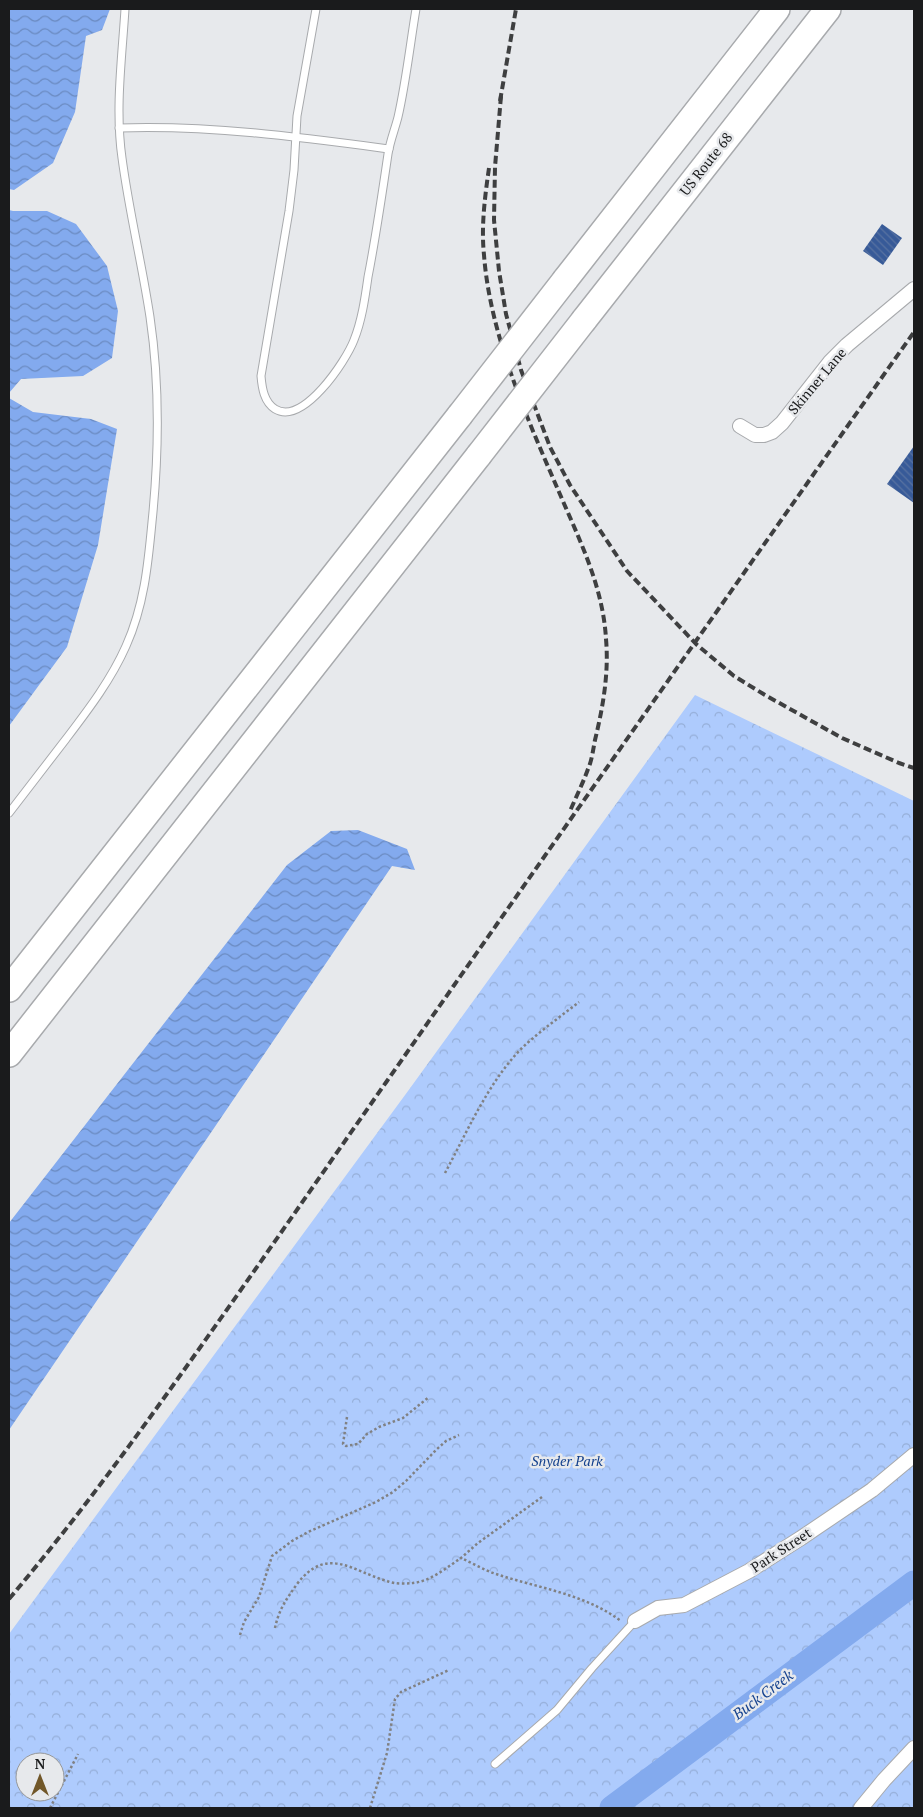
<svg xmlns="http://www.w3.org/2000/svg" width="923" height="1817" viewBox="0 0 923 1817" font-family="'PT Serif',serif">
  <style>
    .park { fill: url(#park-crowns); fill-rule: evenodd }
    .water { fill: url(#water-waves) }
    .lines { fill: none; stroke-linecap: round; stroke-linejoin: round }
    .river { stroke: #83aaee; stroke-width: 25 }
    .building { fill: url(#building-back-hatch) }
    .service-casing { stroke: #a8aaad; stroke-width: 9 }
    .minor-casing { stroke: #a8aaad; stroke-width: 16 }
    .motorway-casing { stroke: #a8aaad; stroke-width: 28 }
    .path { stroke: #808183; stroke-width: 2.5; stroke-dasharray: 2.5 2.5; stroke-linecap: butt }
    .service { stroke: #fff; stroke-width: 7 }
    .minor { stroke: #fff; stroke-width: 14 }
    .motorway { stroke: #fff; stroke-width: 25 }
    .rail { stroke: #3e3f40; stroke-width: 4; stroke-dasharray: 8 4; stroke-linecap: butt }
    .motorway-bridge-casing { stroke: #a8aaad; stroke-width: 28; stroke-linecap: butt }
    .motorway-bridge { stroke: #fff; stroke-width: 25 }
    .labels { text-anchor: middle; stroke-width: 5; stroke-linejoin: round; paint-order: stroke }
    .street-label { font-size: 14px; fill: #1a1b1c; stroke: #e7e9ec }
    .park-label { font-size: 14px; font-style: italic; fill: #13408d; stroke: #e7e9ec }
    .water-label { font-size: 15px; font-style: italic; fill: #15428f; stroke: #e7e9ec }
  </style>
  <defs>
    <pattern id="park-crowns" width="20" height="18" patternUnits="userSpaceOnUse" patternTransform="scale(1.25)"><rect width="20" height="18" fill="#aecbfd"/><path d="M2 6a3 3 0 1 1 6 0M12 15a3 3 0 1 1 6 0" fill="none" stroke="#95aed8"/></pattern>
    <pattern id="water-waves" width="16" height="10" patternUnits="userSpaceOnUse" patternTransform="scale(1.25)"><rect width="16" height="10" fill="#83aaee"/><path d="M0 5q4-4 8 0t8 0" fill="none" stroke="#6a8ac0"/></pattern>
    <pattern id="building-back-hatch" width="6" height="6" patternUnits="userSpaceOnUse" patternTransform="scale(1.25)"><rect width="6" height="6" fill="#375a98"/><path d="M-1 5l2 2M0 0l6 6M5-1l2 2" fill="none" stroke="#5872a1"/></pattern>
  </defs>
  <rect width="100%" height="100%" fill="#e7e9ec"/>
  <path class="park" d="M695,695l219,106v1007h-905v-174l399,-543zM25,1762h30v30h-30z"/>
  <g class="water">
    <path d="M9,9h101l-8,21 -16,6 -11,76 -22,51 -39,27 -5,-1z"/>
    <path d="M9,210l4,1h34l29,13 31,42 11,45 -6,47 -29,18 -62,3 -12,14z"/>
    <path d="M9,398l24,14 58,7 26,10 -19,116 -31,102 -58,79z"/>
    <path d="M358,830l49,19 8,21 -23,-4 -383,564v-207l278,-358 44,-34z"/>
  </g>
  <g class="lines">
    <path class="river" d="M612,1808l302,-225"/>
  </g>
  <g class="building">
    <path d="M882,224l20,14 -19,27 -20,-14z"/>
    <path d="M914,446v57l-27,-19z"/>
  </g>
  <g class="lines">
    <defs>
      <g id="service">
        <path d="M316,9l-19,107 -3,54 -5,41 -28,165c1,12 3,26 14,33 28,17 71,-48 79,-69 8,-20 11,-42 14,-63 8,-41 14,-82 20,-123 2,-13 7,-25 10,-37 8,-35 12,-72 18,-108"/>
        <path d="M119,128c91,-3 180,9 270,21"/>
        <path d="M9,813c19,-25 38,-49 57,-74 22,-29 45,-59 60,-93 18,-40 22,-81 26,-124 7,-68 8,-137 -2,-205 -8,-53 -21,-106 -28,-159 -7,-49 0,-100 3,-149"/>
        <path d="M495,1764l62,-54 35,-42 43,-47"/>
      </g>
      <g id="minor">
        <path d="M740,426l15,9h9l8,-3 10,-9 48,-61 17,-17 67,-56"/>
        <path d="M635,1621l23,-13 26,-3 65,-34 52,-33 71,-48 42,-35"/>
        <path d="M861,1808l23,-28 30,-32"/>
      </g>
      <g id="motorway">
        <path d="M565,280l212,-271"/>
        <path d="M584,320l244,-311"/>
        <path d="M9,989l451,-574"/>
        <path d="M9,1054l470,-599"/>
      </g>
    </defs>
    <use href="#service" class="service-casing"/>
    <use href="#minor" class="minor-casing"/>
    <use href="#motorway" class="motorway-casing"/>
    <g class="path">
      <path d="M445,1173c22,-41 44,-92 77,-125 18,-17 38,-31 57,-46"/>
      <path d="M347,1417l-4,27 3,2 12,-2 9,-10 12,-7 24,-9 26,-21"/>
      <path d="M542,1497l-64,46 -17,15c11,5 23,12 35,16 42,14 89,20 125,47"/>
      <path d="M275,1628c4,-19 11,-28 22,-44 30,-39 55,-13 90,-3 7,3 18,3 26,2 18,-2 33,-15 48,-25"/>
      <path d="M240,1635l4,-13 15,-25 13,-41 20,-15 16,-9 68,-30 17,-10 13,-11 31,-32 9,-8 13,-6"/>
      <path d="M50,1808l28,-54"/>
      <path d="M370,1808l17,-55 8,-54 6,-7 48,-22"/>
    </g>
    <use href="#service" class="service"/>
    <use href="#minor" class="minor"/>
    <use href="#motorway" class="motorway"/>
    <g class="rail">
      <path d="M501,96l-6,71 -1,53 5,51 7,43 15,56 29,77 20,38 57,86 69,73 38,32 31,19 77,43 57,25 15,5"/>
      <path d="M500,101l16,-92"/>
      <path d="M489,168c-4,28 -8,58 -5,87 6,80 43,163 75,237 20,47 44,94 47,147 3,34 -3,68 -11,101 -2,10 -3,20 -7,29 -5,14 -12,28 -18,42"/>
      <path d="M9,1599c66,-78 126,-160 185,-243 65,-91 129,-184 193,-275 175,-250 351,-500 527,-749"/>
    </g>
    <defs>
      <g id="motorway-bridge">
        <path d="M460,415l105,-135"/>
        <path d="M479,455l105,-135"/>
      </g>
    </defs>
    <use href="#motorway-bridge" class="motorway-bridge-casing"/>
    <use href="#motorway-bridge" class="motorway-bridge"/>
  </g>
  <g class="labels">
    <g class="street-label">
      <text transform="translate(706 164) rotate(-52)" y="5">US Route 68</text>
      <text transform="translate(817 381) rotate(-50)" y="5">Skinner Lane</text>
      <text transform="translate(781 1550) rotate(-33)" y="5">Park Street</text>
    </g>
    <g class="park-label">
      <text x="567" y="1466">Snyder Park</text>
    </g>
    <g class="water-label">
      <text transform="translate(763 1695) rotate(-37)" y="5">Buck Creek</text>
    </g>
  </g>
  <rect width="923" height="1817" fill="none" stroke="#1a1b1c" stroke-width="20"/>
  <g transform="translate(40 1777)"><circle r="24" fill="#e7e9ec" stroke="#959799"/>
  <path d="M0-4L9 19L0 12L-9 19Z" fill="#715729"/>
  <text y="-8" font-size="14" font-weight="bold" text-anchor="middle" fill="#1a1b1c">N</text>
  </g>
</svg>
